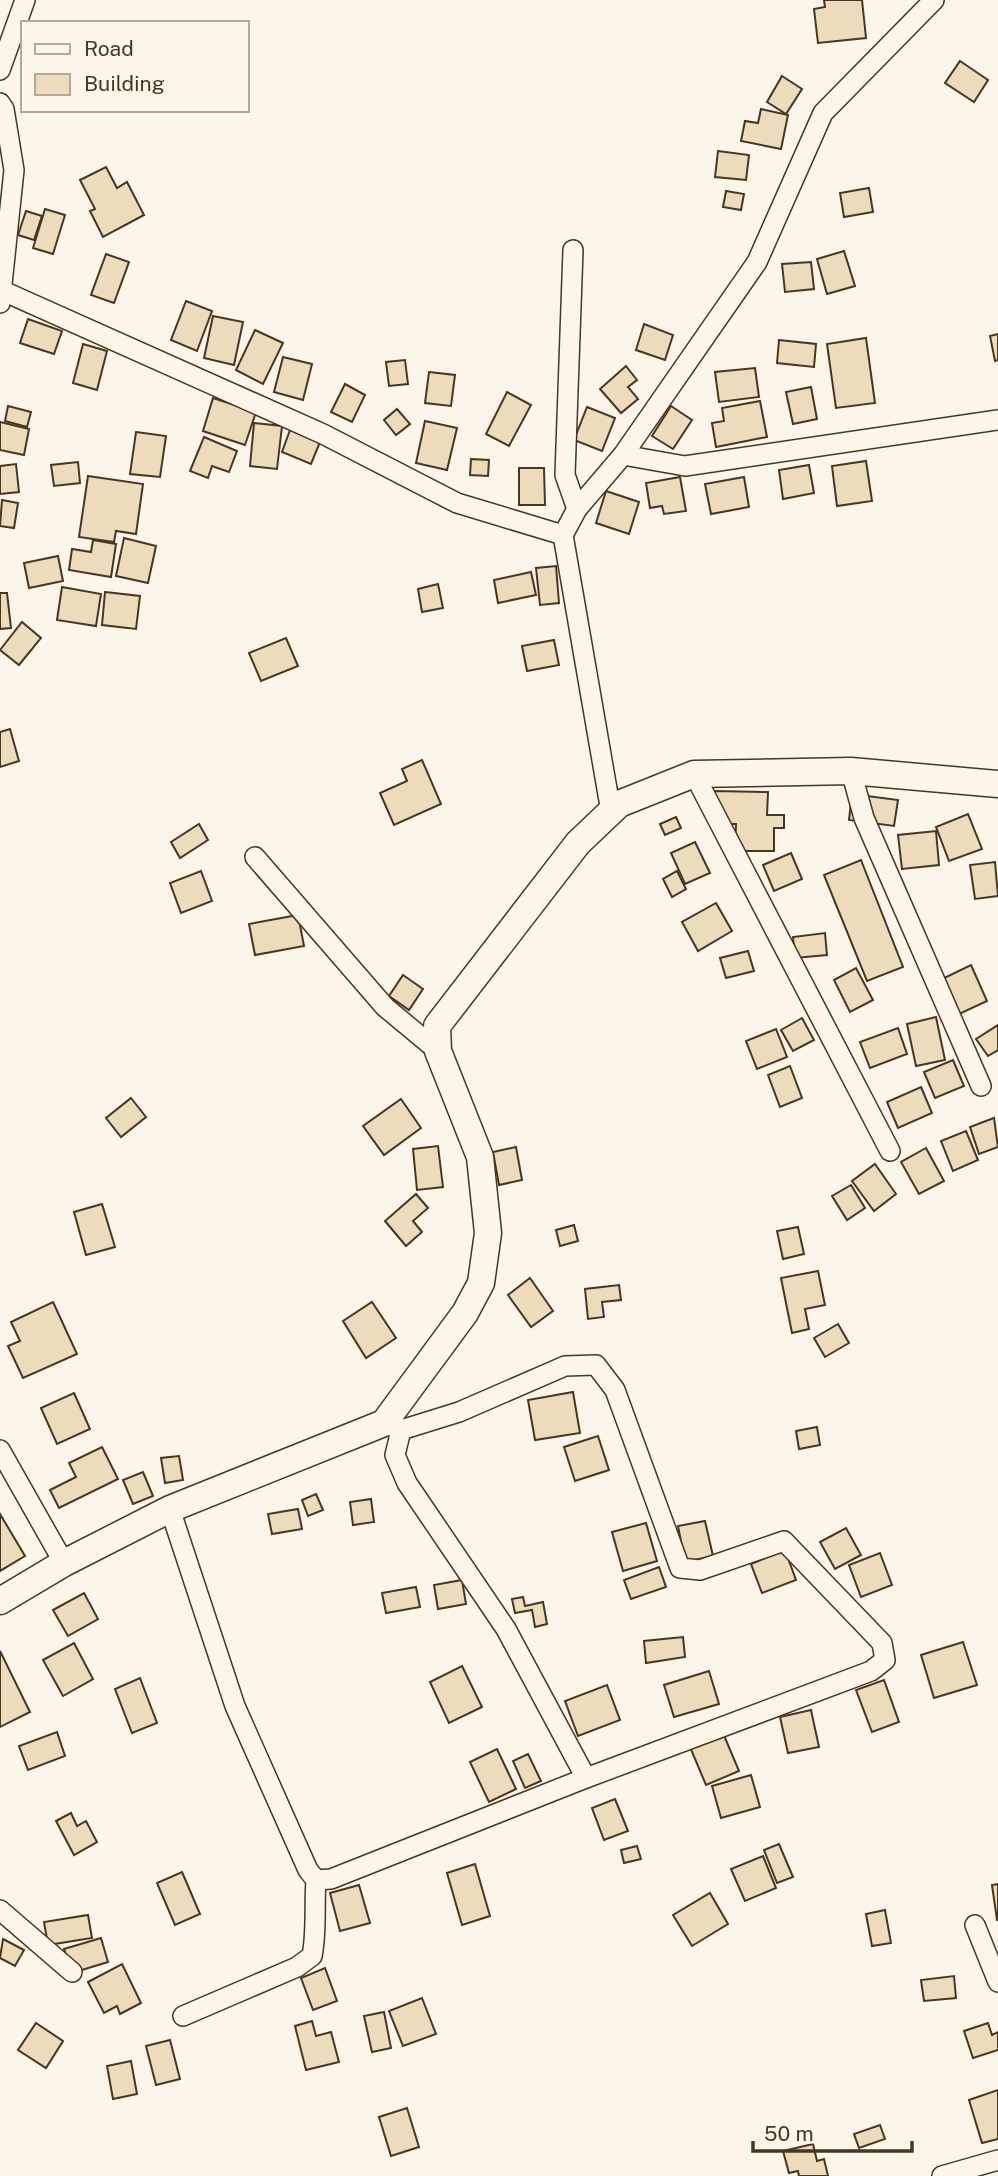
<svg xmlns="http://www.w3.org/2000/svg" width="998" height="2176" viewBox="0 0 998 2176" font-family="'Public Sans',sans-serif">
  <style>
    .building { fill: #ecdcbc; stroke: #4a3520; stroke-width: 2 }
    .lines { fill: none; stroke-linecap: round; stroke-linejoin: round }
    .street-casing { stroke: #4a3520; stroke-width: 22 }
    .secondary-casing { stroke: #4a3520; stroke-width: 29 }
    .street { stroke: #fbf6e9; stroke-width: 19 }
    .secondary { stroke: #fbf6e9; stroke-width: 26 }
  </style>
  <rect width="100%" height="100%" fill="#fbf6e9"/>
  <g class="building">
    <path d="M824,0h38l4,38 -48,5 -4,-34 11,-2z"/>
    <path d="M960,61l28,19 -14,22 -29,-19z"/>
    <path d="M782,76l20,13 -16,25 -19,-12z"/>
    <path d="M761,109l27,6 -7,34 -40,-8 4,-20 13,2z"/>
    <path d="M718,151l31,4 -3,25 -31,-3z"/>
    <path d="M106,167l11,21 10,-6 17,33 -41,22 -13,-26 5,-2 -15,-29z"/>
    <path d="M869,188l4,24 -29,5 -4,-24z"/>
    <path d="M726,191l18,3 -3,16 -18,-3z"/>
    <path d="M45,209l20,6 -12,39 -20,-6z"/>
    <path d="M26,211l16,5 -8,24 -16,-5z"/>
    <path d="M844,251l11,35 -28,8 -10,-35z"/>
    <path d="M106,254l23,8 -15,41 -23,-8z"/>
    <path d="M811,262l3,27 -29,3 -3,-28z"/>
    <path d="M186,301l26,10 -15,40 -26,-11z"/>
    <path d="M213,316l30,6 -9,43 -30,-7z"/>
    <path d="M28,319l34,12 -8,23 -34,-11z"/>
    <path d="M644,324l29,11 -8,25 -29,-10z"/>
    <path d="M255,330l28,13 -20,41 -27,-14z"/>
    <path d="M998,334v26l-3,1 -5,-25z"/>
    <path d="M866,338l9,65 -39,5 -9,-64z"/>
    <path d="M779,340l37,4 -2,23 -37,-4z"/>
    <path d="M83,344l24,7 -10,39 -24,-7z"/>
    <path d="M283,357l29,7 -9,36 -29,-8z"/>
    <path d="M405,360l3,24 -19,2 -3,-24z"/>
    <path d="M626,366l11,14 -9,7 10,12 -17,14 -21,-24z"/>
    <path d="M755,368l4,29 -40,5 -4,-30z"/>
    <path d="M429,372l26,3 -4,31 -26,-3z"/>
    <path d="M345,384l20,11 -13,27 -21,-10z"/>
    <path d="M811,387l6,32 -24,5 -7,-32z"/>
    <path d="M507,392l24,13 -22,41 -23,-12z"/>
    <path d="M213,398l43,14 -11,33 -42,-14z"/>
    <path d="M760,401l7,36 -51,10 -4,-24 12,-2 -2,-13z"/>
    <path d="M8,406l23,6 -4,15 -22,-6z"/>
    <path d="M671,406l21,14 -19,29 -21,-13z"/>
    <path d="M587,407l28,11 -13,33 -28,-11z"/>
    <path d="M397,409l13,15 -14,11 -12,-15z"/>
    <path d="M425,421l32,7 -10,42 -31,-7z"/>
    <path d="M0,422l29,7 -5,26 -24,-5z"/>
    <path d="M254,423l28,3 -5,43 -27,-3z"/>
    <path d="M290,430l30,12 -9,22 -29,-12z"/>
    <path d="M136,432l30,4 -6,41 -30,-3z"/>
    <path d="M204,437l33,14 -8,21 -17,-6 -4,12 -18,-7z"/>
    <path d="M471,459l18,1 -1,16 -18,-1z"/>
    <path d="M866,461l6,40 -35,5 -5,-40z"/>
    <path d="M78,462l2,21 -26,3 -3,-21z"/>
    <path d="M16,464l3,28 -19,2v-28z"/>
    <path d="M809,465l5,28 -31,6 -4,-29z"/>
    <path d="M519,468h25l1,37h-26z"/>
    <path d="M88,476l55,8 -7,50 -20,-3 -2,11 -35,-5z"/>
    <path d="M680,477l6,34 -22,3 -2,-8 -12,2 -4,-25z"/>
    <path d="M744,477l5,30 -38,7 -6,-30z"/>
    <path d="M606,491l33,11 -10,32 -33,-11z"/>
    <path d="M2,500l16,3 -4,25 -14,-2z"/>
    <path d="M124,538l32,8 -8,37 -32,-7z"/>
    <path d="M93,540l23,4 -5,33 -42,-7 3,-21 19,3z"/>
    <path d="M58,556l5,25 -34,7 -5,-25z"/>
    <path d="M556,566l3,37 -19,2 -4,-37z"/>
    <path d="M531,572l5,23 -38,8 -4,-23z"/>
    <path d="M438,584l5,24 -21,4 -4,-23z"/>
    <path d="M62,587l39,7 -5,32 -39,-6z"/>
    <path d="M105,592l35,4 -4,33 -34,-4z"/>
    <path d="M0,593h7l4,35 -11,1z"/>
    <path d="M22,622l19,16 -22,27 -19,-15z"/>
    <path d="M286,638l12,28 -37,15 -12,-28z"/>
    <path d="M554,640l5,25 -32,6 -5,-25z"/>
    <path d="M10,729l9,32 -19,6v-35z"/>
    <path d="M422,760l19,44 -47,21 -14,-32 27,-12 -5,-12z"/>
    <path d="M714,791l54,1 -1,23h17v13h-10v23h-39l1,-27h-22z"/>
    <path d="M852,794l46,6 -4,26 -45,-6z"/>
    <path d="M968,814l14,35 -33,12 -13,-34z"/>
    <path d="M676,817l5,11 -16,7 -5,-11z"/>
    <path d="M199,824l9,16 -28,18 -9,-16z"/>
    <path d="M936,831l3,34 -37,4 -4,-34z"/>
    <path d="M695,842l15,31 -25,11 -14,-31z"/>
    <path d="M791,853l11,26 -28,12 -11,-26z"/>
    <path d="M861,860l42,107 -36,14 -43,-106z"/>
    <path d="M995,862l3,34 -23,3 -5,-34z"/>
    <path d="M201,871l11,30 -31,12 -11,-30z"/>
    <path d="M677,871l9,18 -14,8 -9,-18z"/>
    <path d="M716,903l16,28 -34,20 -16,-29z"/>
    <path d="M298,915l6,31 -49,9 -6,-31z"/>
    <path d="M825,933l2,22 -32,3 -2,-21z"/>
    <path d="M748,951l6,20 -28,7 -6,-20z"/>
    <path d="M971,965l16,36 -30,14 -17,-35z"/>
    <path d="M856,968l17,32 -23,12 -16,-32z"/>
    <path d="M403,975l20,14 -14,21 -20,-14z"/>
    <path d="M936,1017l9,43 -29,6 -9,-42z"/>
    <path d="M802,1018l12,22 -21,11 -12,-21z"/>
    <path d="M998,1025v25l-10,6 -12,-17z"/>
    <path d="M898,1028l9,26 -37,14 -10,-26z"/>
    <path d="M776,1029l11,28 -30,12 -11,-28z"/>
    <path d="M953,1060l11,26 -29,12 -11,-26z"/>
    <path d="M790,1066l12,32 -22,9 -12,-32z"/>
    <path d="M921,1087l11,26 -34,15 -11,-26z"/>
    <path d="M131,1098l15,19 -25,20 -15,-19z"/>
    <path d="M401,1099l20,29 -37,27 -21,-29z"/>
    <path d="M994,1118l4,29 -19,7 -9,-27z"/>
    <path d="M966,1131l12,29 -25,11 -12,-30z"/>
    <path d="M438,1146l5,41 -26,3 -4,-41z"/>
    <path d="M516,1147l6,33 -23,5 -6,-33z"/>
    <path d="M926,1148l18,33 -25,13 -18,-32z"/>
    <path d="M875,1164l21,30 -22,17 -22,-30z"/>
    <path d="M851,1185l14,23 -18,12 -15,-24z"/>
    <path d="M416,1194l12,14 -15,13 9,11 -16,14 -21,-25z"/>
    <path d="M102,1204l13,43 -29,8 -12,-43z"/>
    <path d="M574,1225l4,16 -18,5 -4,-16z"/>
    <path d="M798,1227l6,27 -21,5 -6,-28z"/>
    <path d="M818,1271l7,34 -20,4 4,20 -17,4 -11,-55z"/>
    <path d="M530,1278l23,33 -22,16 -23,-32z"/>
    <path d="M619,1285l2,15 -19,2 2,15 -16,2 -3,-30z"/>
    <path d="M53,1302l24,52 -54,24 -15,-32 12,-5 -9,-19z"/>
    <path d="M372,1302l24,36 -30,20 -23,-37z"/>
    <path d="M838,1324l11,19 -24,14 -11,-19z"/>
    <path d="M573,1392l7,41 -45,7 -7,-40z"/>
    <path d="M74,1393l16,36 -33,15 -16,-36z"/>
    <path d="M817,1427l3,18 -21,4 -3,-18z"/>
    <path d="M598,1436l11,34 -34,11 -11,-34z"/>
    <path d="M102,1447l16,32 -59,29 -9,-18 26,-13 -7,-14z"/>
    <path d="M179,1456l4,24 -18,3 -4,-25z"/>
    <path d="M143,1472l10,24 -20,8 -10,-24z"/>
    <path d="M316,1494l7,16 -15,6 -6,-16z"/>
    <path d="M371,1499l3,23 -21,3 -3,-23z"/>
    <path d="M298,1509l4,20 -30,5 -4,-20z"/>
    <path d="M0,1514l25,42 -25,15z"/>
    <path d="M705,1521l8,35 -28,6 -7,-36z"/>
    <path d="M646,1523l11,38 -34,10 -11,-39z"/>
    <path d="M846,1528l15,27 -26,14 -15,-27z"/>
    <path d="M785,1550l11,30 -34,13 -11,-29z"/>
    <path d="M880,1553l12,32 -31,12 -12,-32z"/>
    <path d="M659,1567l7,20 -35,12 -7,-19z"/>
    <path d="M462,1580l4,24 -28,5 -4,-24z"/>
    <path d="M416,1587l4,20 -34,6 -4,-20z"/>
    <path d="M84,1593l14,26 -30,17 -15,-26z"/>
    <path d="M523,1597l2,9 18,-4 4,22 -12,3 -3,-17 -17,3 -3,-14z"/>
    <path d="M683,1637l2,20 -39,6 -2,-22z"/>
    <path d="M963,1642l14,43 -43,13 -13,-43z"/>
    <path d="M74,1643l19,36 -30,17 -20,-36z"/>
    <path d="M0,1651l30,61 -30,15z"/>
    <path d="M462,1666l20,41 -33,16 -19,-41z"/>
    <path d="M709,1671l10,33 -45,13 -10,-32z"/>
    <path d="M140,1678l17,45 -25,10 -17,-44z"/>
    <path d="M884,1680l15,42 -27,10 -16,-42z"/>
    <path d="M607,1685l13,35 -42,16 -13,-35z"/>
    <path d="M811,1710l8,37 -31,6 -8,-36z"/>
    <path d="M57,1732l8,24 -37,14 -9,-24z"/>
    <path d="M723,1733l16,38 -33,14 -16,-38z"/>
    <path d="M497,1749l19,40 -27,13 -19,-40z"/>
    <path d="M528,1754l13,27 -16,7 -12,-27z"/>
    <path d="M751,1775l9,32 -39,11 -9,-32z"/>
    <path d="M615,1799l13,32 -24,9 -12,-32z"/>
    <path d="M71,1813l6,13 9,-5 11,21 -23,13 -18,-34z"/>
    <path d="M779,1844l14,33 -16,6 -13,-33z"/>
    <path d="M637,1846l4,13 -17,4 -3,-13z"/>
    <path d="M763,1856l13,32 -31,13 -14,-32z"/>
    <path d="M475,1864l15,52 -28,9 -15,-52z"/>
    <path d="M182,1872l18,42 -25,11 -18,-42z"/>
    <path d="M998,1884v36h-1l-5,-35z"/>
    <path d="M359,1885l11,38 -30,8 -10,-38z"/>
    <path d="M710,1893l18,31 -36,22 -19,-31z"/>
    <path d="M885,1910l6,33 -19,3 -6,-32z"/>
    <path d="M88,1915l4,23 -44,7 -4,-23z"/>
    <path d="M101,1938l7,24 -36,11 -8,-24z"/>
    <path d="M3,1939l21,11 -9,16 -15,-8z"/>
    <path d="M122,1964l19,39 -21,11 -3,-8 -13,7 -16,-31z"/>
    <path d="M325,1968l12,33 -24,9 -12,-32z"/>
    <path d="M954,1976l2,22 -32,3 -3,-21z"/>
    <path d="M422,1998l14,36 -33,12 -14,-35z"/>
    <path d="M384,2012l7,36 -19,4 -8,-36z"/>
    <path d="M312,2021l4,15 15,-4 8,30 -33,8 -11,-44z"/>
    <path d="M36,2023l27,18 -17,27 -28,-18z"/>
    <path d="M988,2023l4,12 6,-3v18l-25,8 -9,-27z"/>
    <path d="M170,2040l10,39 -24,6 -10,-39z"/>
    <path d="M131,2061l6,33 -24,5 -6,-33z"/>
    <path d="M998,2090v49l-16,4 -13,-43z"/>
    <path d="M407,2108l12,39 -28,9 -12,-39z"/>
    <path d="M880,2125l5,14 -26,9 -5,-14z"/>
    <path d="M813,2144l4,17 7,-2 4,17h-29l-1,-5 -9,2 -6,-22z"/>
  </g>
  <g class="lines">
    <defs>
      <g id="street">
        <path d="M0,70l25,-70"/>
        <path d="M0,103l4,6 10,61 -14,133"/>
        <path d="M573,250l-8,225 12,34"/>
        <path d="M3,291l320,143 134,69 106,32 14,-26 46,-54 134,-193 66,-149 111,-113"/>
        <path d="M623,455l62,11 313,-46"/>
        <path d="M563,535l48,277"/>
        <path d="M851,771l13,47 117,268"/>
        <path d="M694,774l196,377"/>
        <path d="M255,857l130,150 53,44"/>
        <path d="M401,1430l-6,25 12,28 99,146 80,149"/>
        <path d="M0,1450l64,113"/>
        <path d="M170,1509l65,197 73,164 8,10 15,-1 255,-101 285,-107 14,-11 -3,-17 -98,-102 -84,29 -20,-2 -65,-178 -19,-25 -31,1 -106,46 -58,18 -17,-7"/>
        <path d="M0,1910l72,62"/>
        <path d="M975,1925l23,57"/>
        <path d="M183,2016l114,-49 15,-11c5,-25 2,-50 4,-76"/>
        <path d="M942,2176l56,-16"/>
      </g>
      <path id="secondary" d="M0,1601l64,-38 106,-54 214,-86 81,-110 16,-30 7,-50 -8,-76 -42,-106 -1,-25 141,-183 41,-39 75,-30 157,-3 147,13"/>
    </defs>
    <use href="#street" class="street-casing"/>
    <use href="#secondary" class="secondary-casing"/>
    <use href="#street" class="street"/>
    <use href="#secondary" class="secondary"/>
  </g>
  <rect x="21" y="21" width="228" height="91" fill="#fbf6e9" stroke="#b4a999" stroke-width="2"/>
  <rect x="35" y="44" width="35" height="10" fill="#fbf6e9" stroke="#b4a999" stroke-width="2"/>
  <text x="84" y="56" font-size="21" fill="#4a3520">Road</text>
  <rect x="35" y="74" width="35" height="21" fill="#ecdcbc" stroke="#b4a999" stroke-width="2"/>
  <text x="84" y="91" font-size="21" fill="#4a3520">Building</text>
  <path d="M753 2141v10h159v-10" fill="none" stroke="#4a3520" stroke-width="3.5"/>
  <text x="764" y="2141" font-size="21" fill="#4a3520" stroke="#fbf6e9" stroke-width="5" paint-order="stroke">50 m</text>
</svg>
